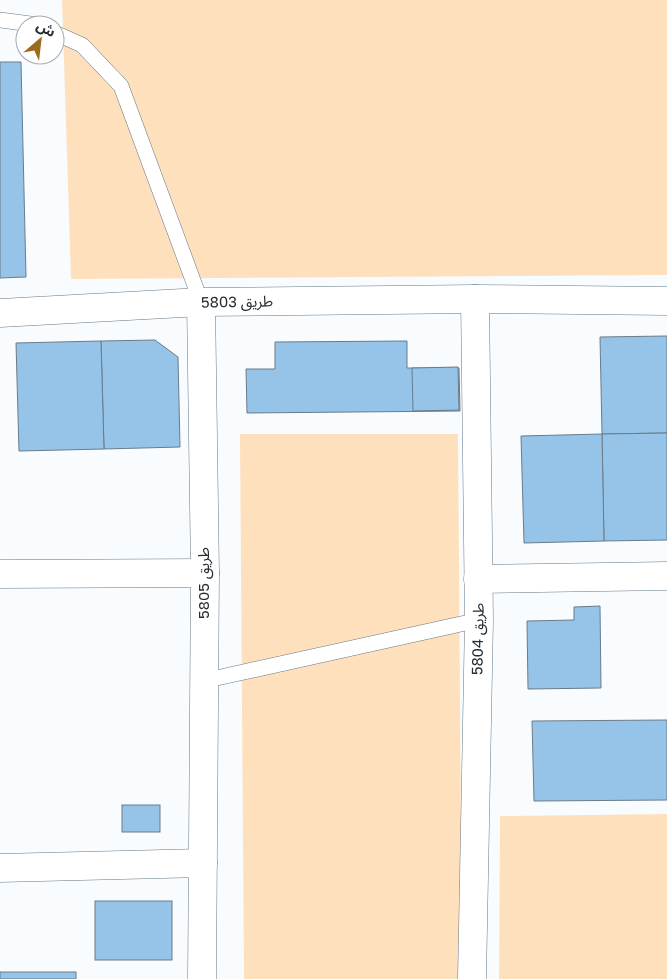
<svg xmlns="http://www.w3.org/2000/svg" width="667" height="979" viewBox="0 0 667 979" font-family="'Golos Text','Noto Sans Arabic',sans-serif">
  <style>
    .green { fill: #fee1bc }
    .building { fill: #96c4e8; stroke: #6a7b89 }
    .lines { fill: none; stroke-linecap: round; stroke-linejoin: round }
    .service-casing { stroke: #677886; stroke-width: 16 }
    .minor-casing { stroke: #677886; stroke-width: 29 }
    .service { stroke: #fff; stroke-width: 15 }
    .minor { stroke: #fff; stroke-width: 28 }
    .labels { text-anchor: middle; stroke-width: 4; stroke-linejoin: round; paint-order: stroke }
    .street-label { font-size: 15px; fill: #262e34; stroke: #fff }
  </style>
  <rect width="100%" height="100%" fill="#f8fcff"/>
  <g class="green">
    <path d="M62,0h605v275l-596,4z"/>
    <path d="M240,434h218l4,545h-218z"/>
    <path d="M667,814v165h-168l1,-163z"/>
  </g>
  <g class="building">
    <path d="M0,62h21l5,215 -26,1z"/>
    <path d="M667,336v97l-65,1 -2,-97z"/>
    <path d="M155,340l23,17 2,90 -76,2 -3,-108z"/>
    <path d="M101,341l3,108 -85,2 -3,-108z"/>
    <path d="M407,341v27h52l1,43 -213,2 -1,-44h29v-27z"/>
    <path d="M458,367l1,43 -46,1 -1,-43z"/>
    <path d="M667,433v107l-63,1 -2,-107z"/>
    <path d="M602,434l2,107 -80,2 -3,-107z"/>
    <path d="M600,606l1,82 -73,1 -1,-68 47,-1v-13z"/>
    <path d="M667,720v80l-133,1 -2,-80z"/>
    <rect x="122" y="805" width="38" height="27"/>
    <rect x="95" y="901" width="77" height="59"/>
    <rect x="0" y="972" width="76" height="7"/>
  </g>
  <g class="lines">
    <defs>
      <g id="service">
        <path d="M0,20l38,5"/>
        <path d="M55,33l27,12 39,41 80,216"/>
        <path d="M203,681l276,-61"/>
      </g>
      <g id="minor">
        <path d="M201,302l4,271 -3,406"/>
        <path d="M0,313l201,-11 274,-3 192,2"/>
        <path d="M0,574l205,-1"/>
        <path d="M478,579l189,-3"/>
        <path d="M0,868l203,-5"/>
        <path d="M472,979l7,-359 -4,-321"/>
      </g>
    </defs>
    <use href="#service" class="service-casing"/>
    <use href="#minor" class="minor-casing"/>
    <use href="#service" class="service"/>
    <use href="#minor" class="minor"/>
  </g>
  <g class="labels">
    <g class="street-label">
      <text transform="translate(237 302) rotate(-1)" y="5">طريق 5803</text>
      <text transform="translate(204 583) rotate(-90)" y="5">طريق 5805</text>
      <text transform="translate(478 639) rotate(-89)" y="5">طريق 5804</text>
    </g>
  </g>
  <g transform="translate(40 40) rotate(28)"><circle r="24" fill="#ffffff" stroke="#a8abae"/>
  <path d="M0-4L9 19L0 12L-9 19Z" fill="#9c6b1f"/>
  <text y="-8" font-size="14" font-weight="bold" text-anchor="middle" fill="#262e34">ش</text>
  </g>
</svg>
